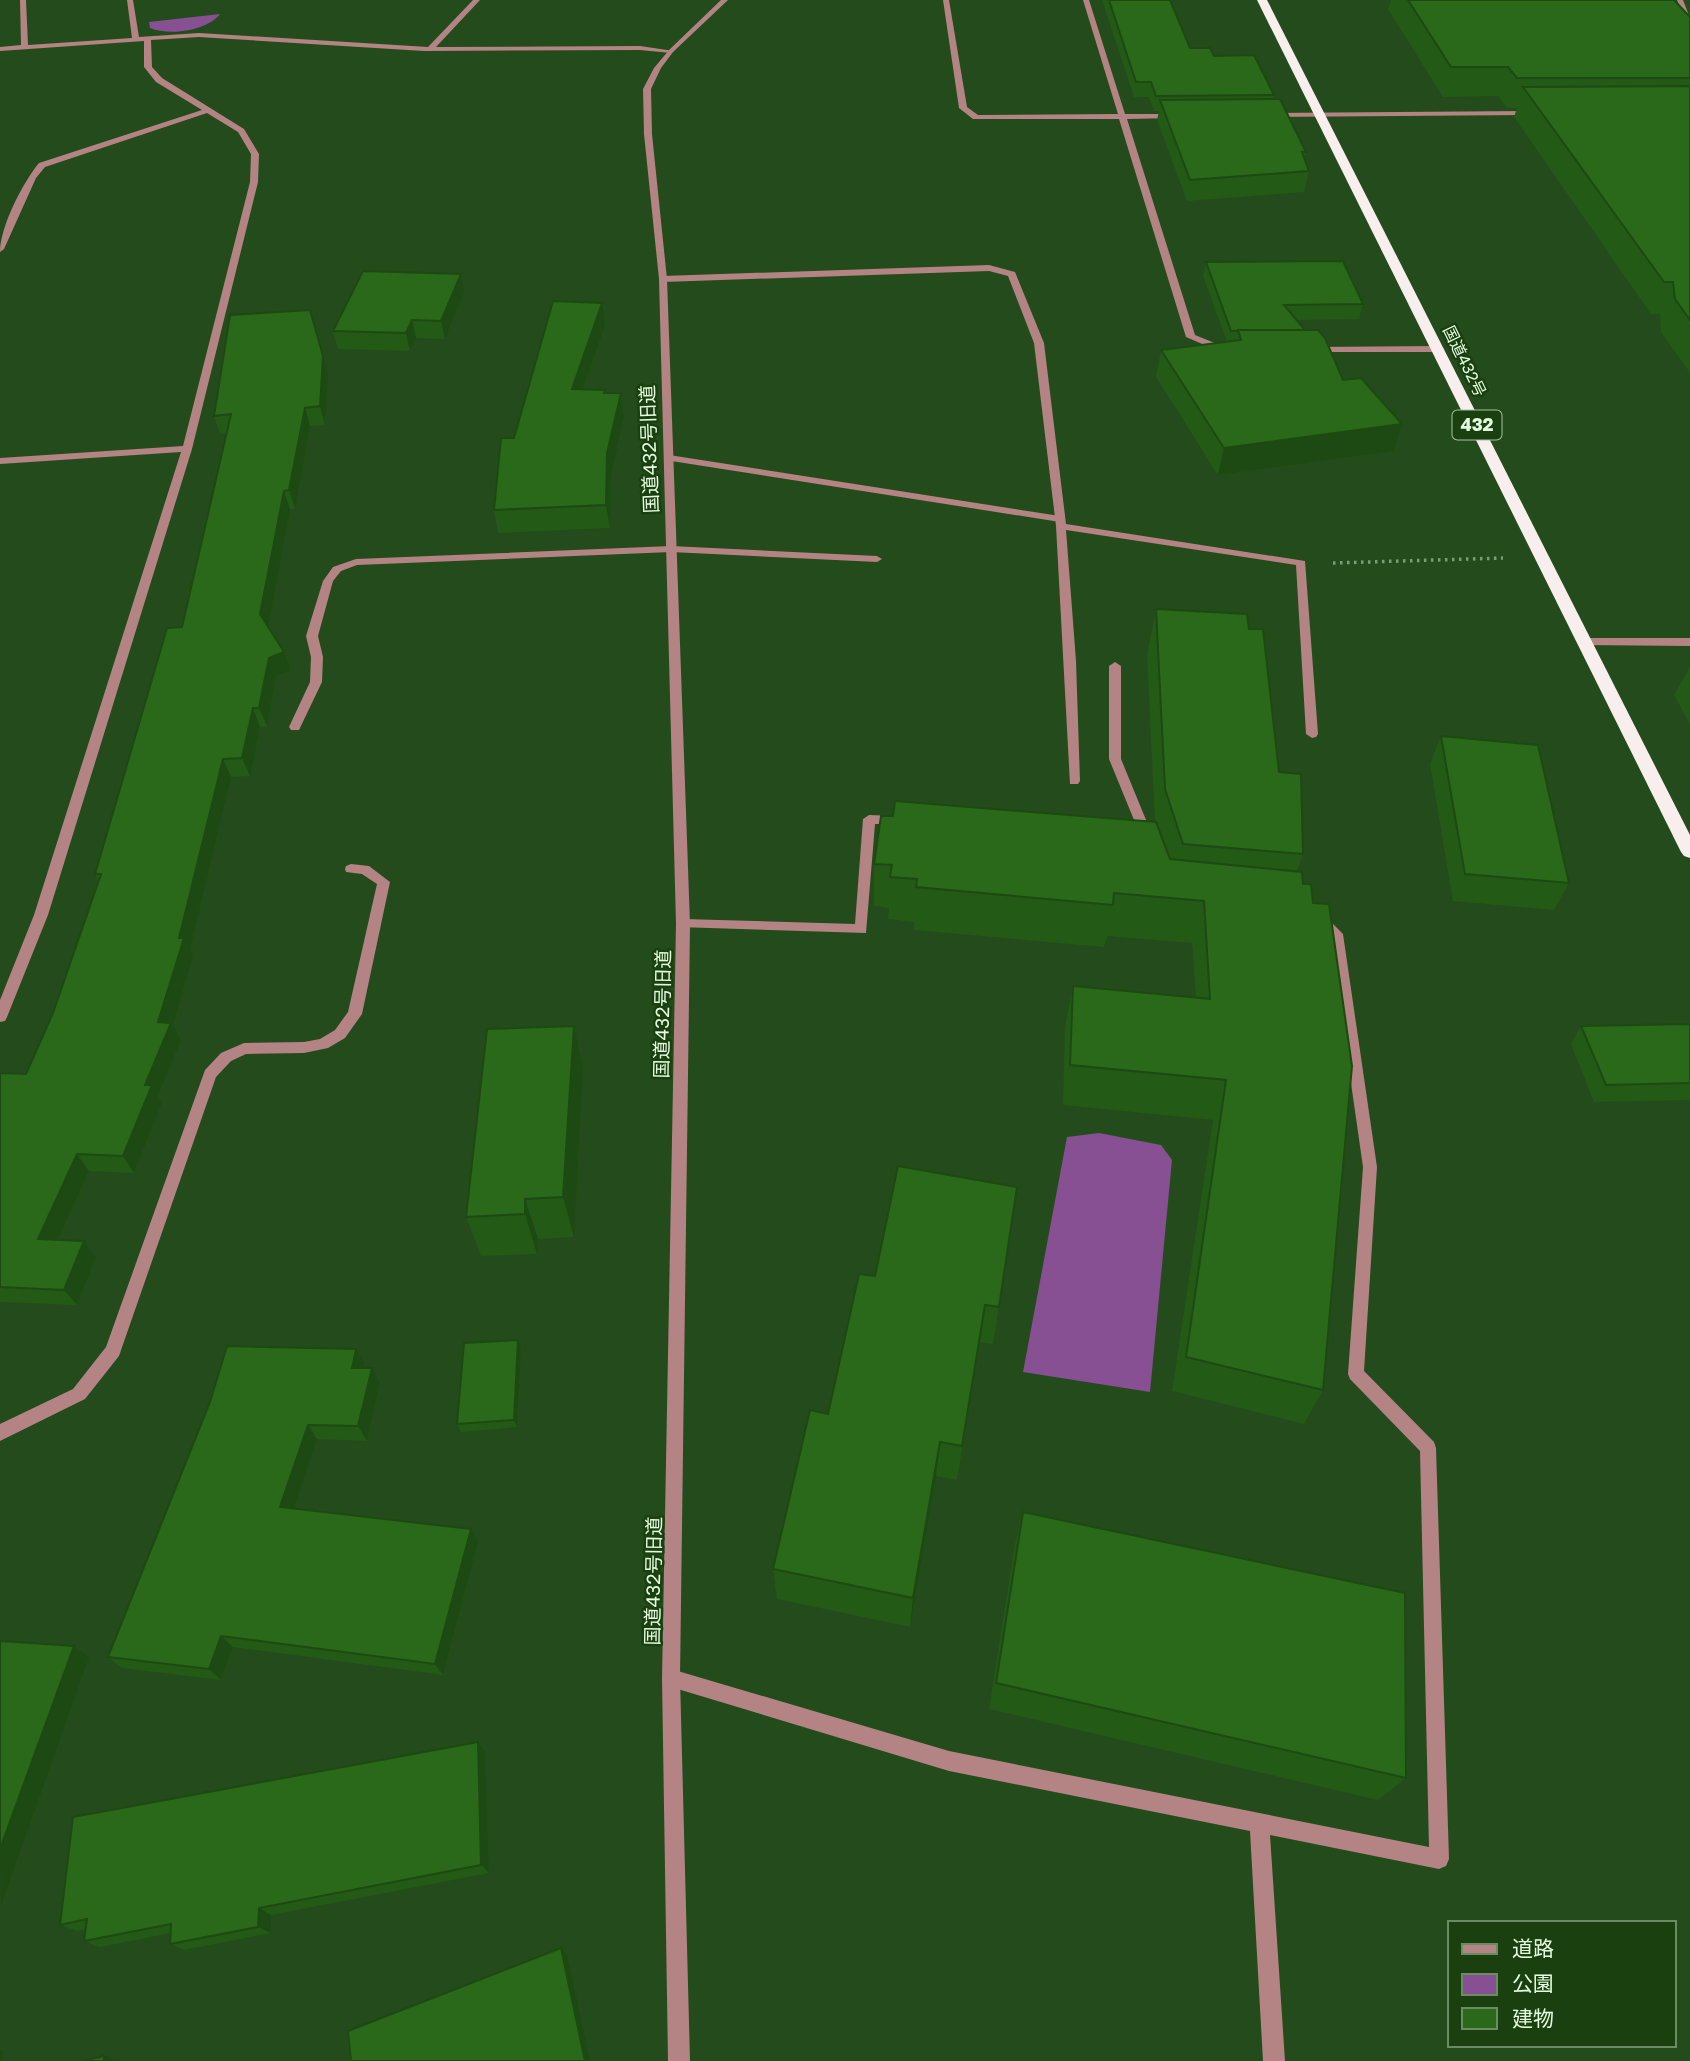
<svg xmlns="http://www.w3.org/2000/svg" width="1690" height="2061" viewBox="0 0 1690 2061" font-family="'Golos Text','Noto Sans JP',sans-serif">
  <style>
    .green { fill: #865092 }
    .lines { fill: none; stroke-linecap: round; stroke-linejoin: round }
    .path { stroke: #7c9c76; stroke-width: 3.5; stroke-dasharray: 2.5 4.5; stroke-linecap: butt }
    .service { fill: #b38483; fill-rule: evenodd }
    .minor { fill: #b38483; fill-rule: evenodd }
    .tertiary { fill: #b38483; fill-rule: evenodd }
    .trunk { fill: #f8eeee; fill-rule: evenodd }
    .wall { fill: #235a16 }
    .shaded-wall { fill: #1d4a12 }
    .building { fill: #296919; stroke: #1d4a12; stroke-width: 2 }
    .labels { text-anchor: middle; stroke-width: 5; stroke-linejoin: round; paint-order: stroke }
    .far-street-label { font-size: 16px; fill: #e4fbdf; stroke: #1a4010 }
    .shield { fill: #1a4010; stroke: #a7c3a1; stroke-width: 2 }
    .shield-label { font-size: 18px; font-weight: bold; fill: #e4fbdf }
    .street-label { font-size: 19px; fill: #e4fbdf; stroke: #1a4010 }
  </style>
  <rect width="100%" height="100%" fill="#244b1c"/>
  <g class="green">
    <path d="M220,14c-13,17 -51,22 -70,14l-1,-6z"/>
    <path d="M1099,1133l62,12 11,15 -22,232 -127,-20 44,-235z"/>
  </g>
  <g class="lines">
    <path class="path" d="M1333,563l170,-5"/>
    <g class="service">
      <path d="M669,455l391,61 5,3 -5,3 -395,-62v-4z"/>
      <path d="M671,546l206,10 5,3 -5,3 -206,-10 -314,13 -16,6 -8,10 -15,55 5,21 -1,25 -23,48h-8l-2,-3 21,-45 1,-25 -5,-21 17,-55 10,-14 23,-8z"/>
    </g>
    <g class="minor">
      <path d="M20,0h6l2,45 104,-7 -5,-38h6l6,37 60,-4 229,14 45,-47h7l-44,47 204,-1 34,5 -3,2 -31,-3 -216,1 -225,-14 -48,3 1,27 10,11 82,51 15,25 -1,28 -66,267 -144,466 -41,102 -2,4 -5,1v-22l34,-85 147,-463 -181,12v-6l183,-12 67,-264 1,-28 -13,-22 -31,-19 -162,54 -9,11 -32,71 -4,3c0,-25 23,-70 39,-89l163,-53 -46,-28 -12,-15v-26l-144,10v-4l21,-2z"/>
      <path d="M943,0h6l18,107 11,8 140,-1 -35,-114h6l36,114h50l4,2 -4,2 -48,1 68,216 32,13v4h-6l-35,-15 -67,-218h-146l-14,-11z"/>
      <path d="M1677,0h6l7,18v11l-3,-2z"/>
      <path d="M1532,111l4,2 -1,2 -267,2 -4,-2 4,-2z"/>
      <path d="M989,265l26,7 29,71 22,181 239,37 13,173 -2,3 -4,1 -6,-4 -10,-169 -230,-35 10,131 4,120 -2,3h-8l-14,-258 -22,-183 -26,-67 -19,-5 -326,11 -4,-3 4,-3z"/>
      <path d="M1311,347l128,-1 5,3 -5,3h-131l-2,-2z"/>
      <path d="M1585,638h105v8l-109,-1 -2,-3z"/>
      <path d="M1115,662l6,4v93l32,78 -6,4 -6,-4 -32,-78v-93z"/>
      <path d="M869,815l28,1 6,4 -6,4h-22l-9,109 -188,-6 -2,-3 7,-5 172,5 8,-105z"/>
      <path d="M351,864l18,2 21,16 -28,132 -17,24 -17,10 -24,5 -58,1 -15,7 -15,16 -97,279 -34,43 -85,42v-17l73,-35 33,-42 99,-277 16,-17 23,-10 60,-1 16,-3 15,-9 13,-18 29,-128 -15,-10 -16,-2 -1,-3 1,-3z"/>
      <path d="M1319,913l5,2 19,19 34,233 -13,204 70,71 2,6 13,411 -3,7 -7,3 -169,-34 15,226h-22l-13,-230 -301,-60 -278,-84 -7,-2 -2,-7 2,-7 7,-2 278,82 480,96 -9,-396 -70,-72 -2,-5 15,-207 -33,-231 -18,-18z"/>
    </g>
    <path class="tertiary" d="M721,0h7l-55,52 -12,16 -10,21 1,45 15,145 23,645 -10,754 10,383h-22l-6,-383 14,-754 -17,-645 -15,-145 -1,-45 11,-21 15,-18z"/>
    <path class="trunk" d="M1257,0h10l423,835v23l-6,-2 -3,-4z"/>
  </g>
  <g class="wall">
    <path d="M1102,0h68l20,48 24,8 60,39 -1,4 33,53 -2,7 5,12 -5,21 -117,9 -30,-81 2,-9h-5l-5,-14h-15z"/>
    <path d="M1391,0h283l16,17v356l-29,-41 -1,-18h-9l-137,-197 3,-9h-10l-8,-12 -56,1 -55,-88z"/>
    <path d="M1206,262l157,42 -4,15 -63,1 47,60 59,44 -8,27 -176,24 -62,-98 5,-27 66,-8 -24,-66z"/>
    <path d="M464,292l-19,47 -29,-1 -6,13 -72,-2 -5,-18z"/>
    <path d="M605,326l-22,64 23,3h15l3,23 -13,60 -1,52 -112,5 -4,-23 20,-72z"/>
    <path d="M328,374l-3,51 -15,1 -15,83h-5l-22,118 16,25 7,19 -15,5 -9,50 -7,1 -10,49 -19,1 -41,173 3,6 -20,70 8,14 -23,56 4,7 -28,70 -45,-2 -31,69 38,17 -19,48 -77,-3v-229l26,1 27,-61 45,-132 -3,-7 87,-247 45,-194 -7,1 -6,-18z"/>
    <path d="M1156,609l93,20 30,143 24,82 -6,17 26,519 -19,34 -132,-33 41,-271 -150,-15 2,-78 8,-41 123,11 -4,-54 -85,-7 -3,11 -190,-17v-8l-26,-3 1,-11 -15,-2v-42l281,-42 -8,-166z"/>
    <path d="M1690,667v57l-16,-29z"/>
    <path d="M1441,736l128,147 -15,27 -101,-9 -23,-137z"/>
    <path d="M1690,1024v76l-96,2 -23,-58 10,-18z"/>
    <path d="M583,1069l-9,168 -36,2 -1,15 -56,2 -15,-39z"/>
    <path d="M859,1274l140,33 -6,37 -14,-2 -22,138 -21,-4 -26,151 -133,-28 -4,-30 55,-155z"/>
    <path d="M521,1348l-4,79 -56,5 -4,-8z"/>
    <path d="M356,1349l9,15 -1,4h8l8,14 -13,59 -50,-2 -23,69 177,21 7,13 -35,133 -210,-28 -12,33 -99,-12 -14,-11z"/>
    <path d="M1023,1512l383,266 -28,22 -389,-91 26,-165z"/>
    <path d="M485,1751l4,122 -218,42v18l-87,17 -14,-6 1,-11 -71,14 -16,-6 1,-12 -8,2 -17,-6z"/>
  </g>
  <g class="shaded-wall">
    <path d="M461,274l3,18 -19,47 -4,-18z"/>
    <path d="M602,303l3,23 -30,86 -3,-23z"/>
    <path d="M412,320l4,18 -6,13 -4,-18z"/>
    <path d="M323,356l5,18 -3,51 -5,-19z"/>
    <path d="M621,393l3,23 -13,60 -1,52 -4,-23 1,-52z"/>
    <path d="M305,408l5,18 -15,83 -6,-19z"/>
    <path d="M1402,424l-8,27 -176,24 6,-27z"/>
    <path d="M284,491l6,18 -23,124 -7,-19z"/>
    <path d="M284,652l7,19 -15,5 -9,50 -8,-18 10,-50z"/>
    <path d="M253,708l7,19 -10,49 -8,-18z"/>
    <path d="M223,759l8,18 -41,173 3,6 -20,70 8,14 -23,56 4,7 -28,70 -11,-17 22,-71 13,-63z"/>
    <path d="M574,1026l9,43 -9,168 -11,-40z"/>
    <path d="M77,1154l12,17 -38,84 -13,-16z"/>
    <path d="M525,1199l13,40 -1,15 -12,-40z"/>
    <path d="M84,1241l12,16 -19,48 -13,-15z"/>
    <path d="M518,1340l3,8 -4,79 -3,-7z"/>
    <path d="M356,1349l9,15 -5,19 -8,-15z"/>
    <path d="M372,1368l8,14 -13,59 -9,-15z"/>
    <path d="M308,1425l9,14 -27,81 -10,-13z"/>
    <path d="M940,1442l-4,34 -26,151 3,-29z"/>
    <path d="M471,1529l7,13 -35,133 -8,-11z"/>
    <path d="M221,1636l12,11 -12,33 -12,-11z"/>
    <path d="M74,1646l15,11 -88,248 -1,-56z"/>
    <path d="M478,1742l7,9 4,122 -8,-8z"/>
    <path d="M259,1908l12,7v18l-13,-6z"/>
    <path d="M561,1948l6,6 23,107h-5z"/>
    <path d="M0,2050l3,1 -1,10h-2z"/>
    <path d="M104,2056l17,4v1h-17z"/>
  </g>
  <g class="building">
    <path d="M1109,0h61l20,48h20l4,8 40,-1 20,40 -118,1 -5,-14h-15z"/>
    <path d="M1408,0h266l16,17v61h-173l-9,-11h-57z"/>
    <path d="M1690,86v234l-15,-21 -2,-17h-9l-141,-195z"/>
    <path d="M1280,99l26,53h-4l7,19 -119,9 -30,-80z"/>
    <path d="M1343,261l20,43 -79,1 21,25 -74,1 -25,-69z"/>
    <path d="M363,271l98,3 -20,47 -29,-1 -6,13 -73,-2z"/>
    <path d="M553,301l49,2 -30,86 33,1 -1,3h17l-14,60 -1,52 -112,5 7,-72h13z"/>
    <path d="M310,310l13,46 -3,50 -15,2 -16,82 -5,1 -24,123 24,38 -15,6 -10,50h-6l-11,50 -19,1 -44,179h5l-26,84 13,1 -26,62h7l-29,71 -46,-2 -39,85 46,2 -20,49 -64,-3v-214l26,1 27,-61 48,-139h-6l72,-246 15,-1 49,-213 -17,2 16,-101z"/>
    <path d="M1238,330h80l7,8 18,42 18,-2 41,46 -178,24 -63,-98 80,-10z"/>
    <path d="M1156,609l91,5 2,15h14l16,143 22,2 2,80 -120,-10 -18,-55z"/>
    <path d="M1441,736l97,9 31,138 -104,-9z"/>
    <path d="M895,801l261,21 14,37 132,13 1,12h8l2,19 16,1 23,162 -29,324 -137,-33 40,-277 -156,-15 3,-79 137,13 -6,-98 -90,-8 -1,12 -197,-18 1,-8 -27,-2 2,-12 -18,-1 7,-48h12z"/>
    <path d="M1690,1024v59l-84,2 -25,-59z"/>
    <path d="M574,1026l-11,171 -38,2v15l-59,3 21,-188z"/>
    <path d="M898,1166l119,21 -18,120 -14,-2 -23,141 -22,-4 -27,156 -140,-29 37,-159 18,4 31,-140 16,2z"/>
    <path d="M518,1340l-4,80 -57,4 7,-81z"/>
    <path d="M227,1346l129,3 -4,19h20l-14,58 -50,-1 -28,82 191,22 -36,135 -214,-28 -12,33 -101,-12 102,-255z"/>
    <path d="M1023,1512l382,81 1,185 -410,-95z"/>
    <path d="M0,1641l74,5 -74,203z"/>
    <path d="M478,1742l3,123 -222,43 -1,19 -88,17 1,-20 -87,17 3,-22 -27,6 13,-108z"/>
    <path d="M561,1948l24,113h-234l-3,-30z"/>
    <path d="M104,2056v5h-22z"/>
  </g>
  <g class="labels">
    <g class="far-street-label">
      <text transform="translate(1465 361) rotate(64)" y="6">国道432号</text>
    </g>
    <rect class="shield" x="1452.5" y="410.5" width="49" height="29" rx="5"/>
    <g class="shield-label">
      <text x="1477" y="431">432</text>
    </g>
    <g class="street-label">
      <text transform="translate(649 449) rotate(-92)" y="7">国道432号旧道</text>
      <text transform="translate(662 1014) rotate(-89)" y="7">国道432号旧道</text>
      <text transform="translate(653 1581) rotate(-89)" y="7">国道432号旧道</text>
    </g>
  </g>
  <rect x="1448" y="1921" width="228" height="126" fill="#1a4010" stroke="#6b8b63" stroke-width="2"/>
  <rect x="1462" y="1944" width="35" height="10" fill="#b38483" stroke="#6b8b63" stroke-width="2"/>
  <text x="1512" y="1956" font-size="21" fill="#e4fbdf">道路</text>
  <rect x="1462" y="1974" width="35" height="21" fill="#865092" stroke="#6b8b63" stroke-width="2"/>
  <text x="1512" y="1991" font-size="21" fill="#e4fbdf">公園</text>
  <rect x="1462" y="2008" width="35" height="21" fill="#296919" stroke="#6b8b63" stroke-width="2"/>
  <text x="1512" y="2026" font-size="21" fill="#e4fbdf">建物</text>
</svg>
